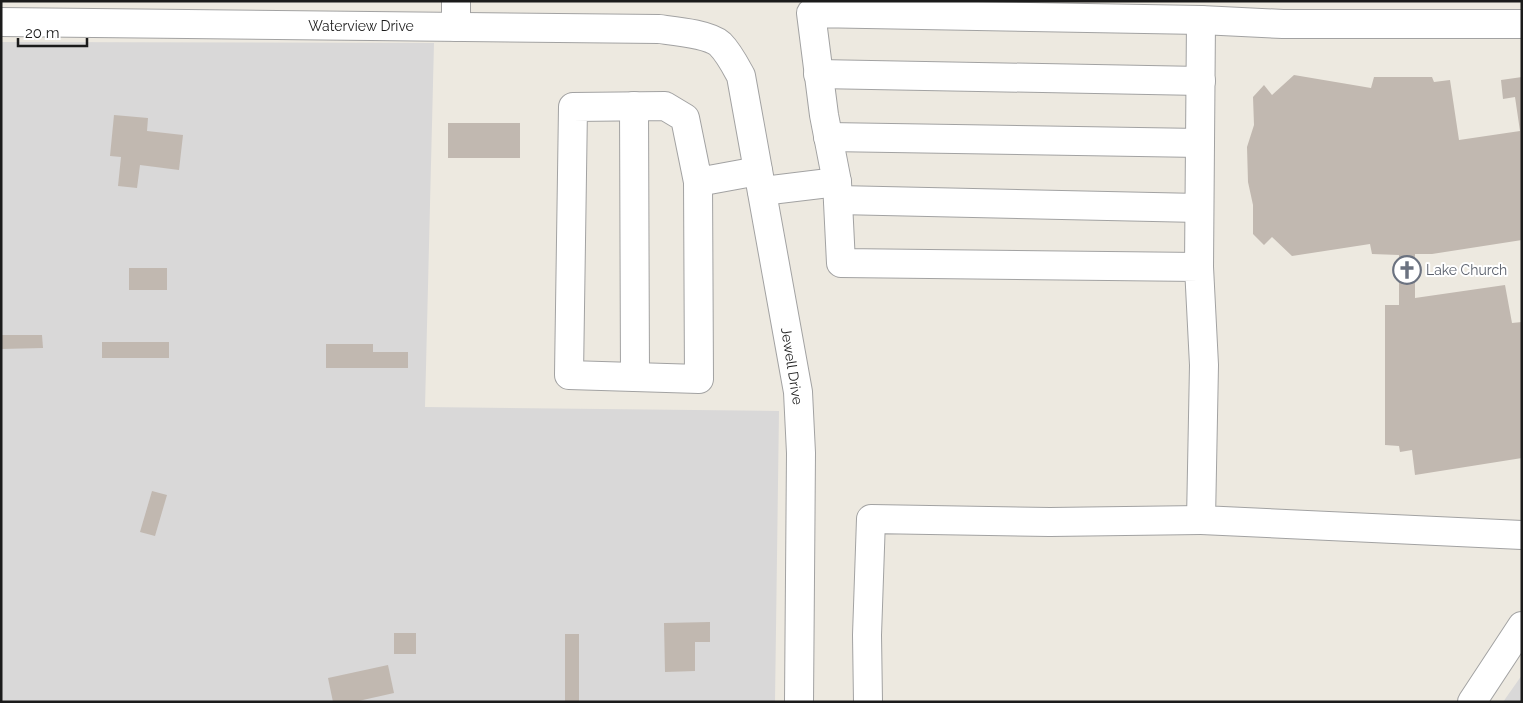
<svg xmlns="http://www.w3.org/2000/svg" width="1523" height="703" viewBox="0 0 1523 703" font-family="Raleway,sans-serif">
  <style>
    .residential { fill: #d9d8d8 }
    .building { fill: #c1b8b0 }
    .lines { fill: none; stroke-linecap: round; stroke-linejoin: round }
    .minor-casing { stroke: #a2a2a2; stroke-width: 30 }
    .minor { stroke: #fff; stroke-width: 28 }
    .labels { text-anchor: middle; stroke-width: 4; stroke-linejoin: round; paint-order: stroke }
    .street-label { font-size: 14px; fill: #1b1b1b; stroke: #fff }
    .worship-label { font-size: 14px; fill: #5b616d; stroke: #fff; text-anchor: start }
  </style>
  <rect width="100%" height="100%" fill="#ede9e0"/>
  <g class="residential">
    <path d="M1,42l433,1 -9,364 354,4 -4,291h-774z"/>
    <path d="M1522,675v27h-19z"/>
  </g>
  <g class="building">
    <path d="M1294,75l77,13 3,-11h58l2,5 16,-2 9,60 61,-9 -5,-34 -12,2 -2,-19 21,-3v163l-90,14h-17v44l90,-13 7,38 10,-1v136l-107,17 -3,-25 -12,2 -1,-6 -14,-1v-140h14v-50l-27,-1 -2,-10 -78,12 -20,-19 -8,8 -11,-11v-29l-5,-23 -1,-35 7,-22 -1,-28 11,-12 8,10z"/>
    <path d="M114,115l34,3 -1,13 36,4 -4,35 -39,-5 -3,23 -19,-2 3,-29 -11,-1z"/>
    <rect x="448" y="123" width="72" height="35"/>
    <rect x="129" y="268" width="38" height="22"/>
    <path d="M1,335h41l1,13 -42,1z"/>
    <rect x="102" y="342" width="67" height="16"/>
    <path d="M326,344h47v8h35v16h-82z"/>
    <path d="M152,491l15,4 -12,41 -15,-4z"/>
    <path d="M710,622v20h-15v29l-30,1 -1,-49z"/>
    <rect x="394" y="633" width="22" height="21"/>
    <rect x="565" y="634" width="14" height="67"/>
    <path d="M388,665l6,28 -40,9h-21l-5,-24z"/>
  </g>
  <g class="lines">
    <defs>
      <g id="minor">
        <path d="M456,1v26"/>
        <path d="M1,22l658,7c15,2 50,5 61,15 9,9 15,21 21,32l57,316 3,61 -2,249"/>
        <path d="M818,74l383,7"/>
        <path d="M634,106l1,271"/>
        <path d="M828,137l372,6"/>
        <path d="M698,182l-13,-64 -20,-12 -92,1 -4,268 130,4 -1,-197 60,-11"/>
        <path d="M837,182l4,81 358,4 5,98 -3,155 321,15"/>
        <path d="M762,191l75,-9 -13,-67 -13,-102 390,7 82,4h239"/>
        <path d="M838,200l361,8"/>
        <path d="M1199,267l2,-247"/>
        <path d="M868,702l-1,-67 4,-116 179,3 151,-2"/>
        <path d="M1472,702l50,-76"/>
      </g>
    </defs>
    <use href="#minor" class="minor-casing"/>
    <use href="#minor" class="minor"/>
  </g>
  <defs>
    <symbol id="church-ring" viewBox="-11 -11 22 22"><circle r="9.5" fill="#fff" stroke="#6b7280" stroke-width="1.5"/><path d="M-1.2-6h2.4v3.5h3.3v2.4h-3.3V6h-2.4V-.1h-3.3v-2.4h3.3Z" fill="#6b7280"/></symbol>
  </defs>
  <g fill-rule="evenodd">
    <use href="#church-ring" x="1391" y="254" width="32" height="32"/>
  </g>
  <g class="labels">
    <g class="street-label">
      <text x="361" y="31">Waterview Drive</text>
      <text transform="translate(792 366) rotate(81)" y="5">Jewell Drive</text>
    </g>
    <g class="worship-label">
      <text x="1426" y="275">Lake Church</text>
    </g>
  </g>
  <rect width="1523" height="703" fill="none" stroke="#1b1b1b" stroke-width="5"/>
  <path d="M18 38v8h69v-8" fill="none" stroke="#1b1b1b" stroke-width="2.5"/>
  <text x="25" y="38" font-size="15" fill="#1b1b1b" stroke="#ffffff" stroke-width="4" paint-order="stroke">20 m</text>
</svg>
